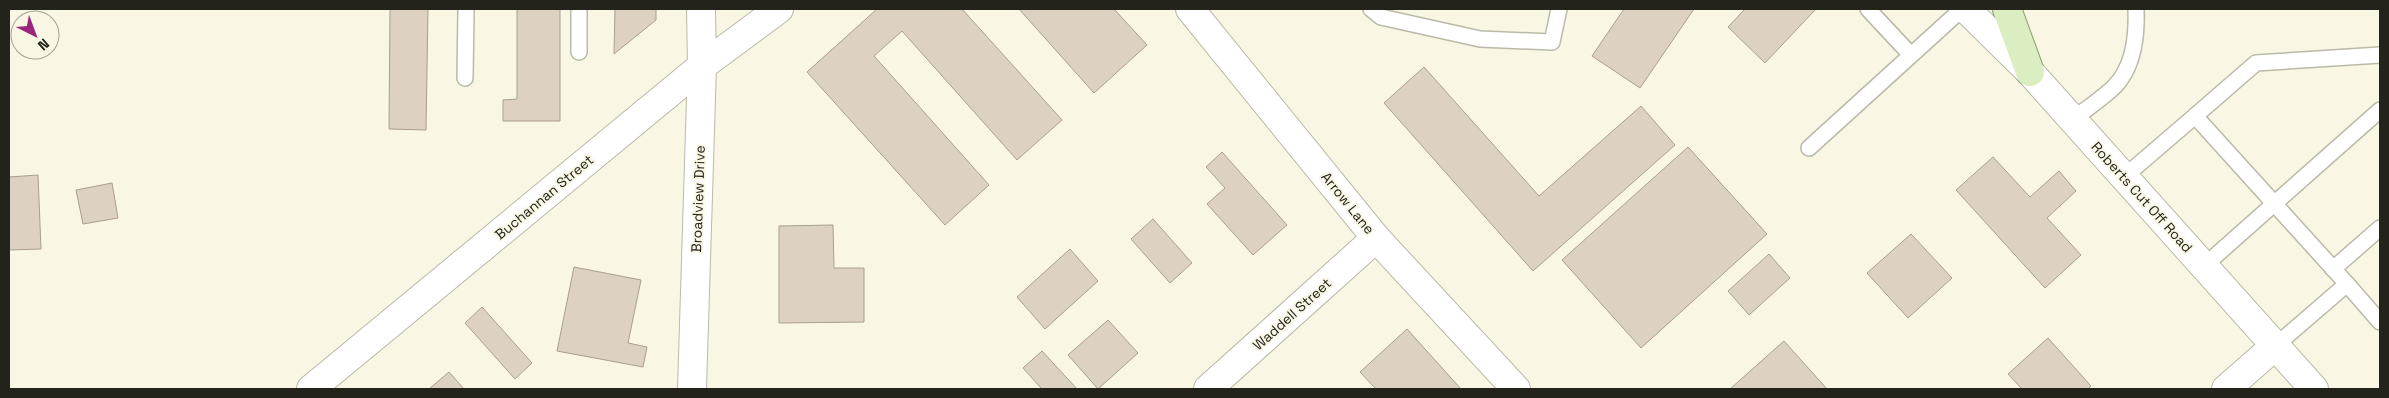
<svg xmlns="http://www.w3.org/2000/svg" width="2389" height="398" viewBox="0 0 2389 398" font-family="'Space Grotesk',sans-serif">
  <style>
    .building { fill: #ddd2c2; stroke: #a99e8f }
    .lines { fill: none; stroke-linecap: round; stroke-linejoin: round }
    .lane-casing { stroke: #bbb9a7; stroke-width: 18 }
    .street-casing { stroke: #bbb9a7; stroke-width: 30 }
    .secondary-casing { stroke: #bbb9a7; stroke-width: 30 }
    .primary-casing { stroke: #8b9f6c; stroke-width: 30 }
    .lane { stroke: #fff; stroke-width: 15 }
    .street { stroke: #fff; stroke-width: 28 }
    .secondary { stroke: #fff; stroke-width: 28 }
    .primary { stroke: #dbeec1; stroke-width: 28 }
    .labels { text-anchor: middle; stroke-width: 4; stroke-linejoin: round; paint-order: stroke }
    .street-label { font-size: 14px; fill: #23221b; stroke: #f9f7e4 }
  </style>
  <rect width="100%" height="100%" fill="#f9f7e4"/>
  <g class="building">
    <path d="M390,9h38l-2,121 -37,-1z"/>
    <path d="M517,9h43v112h-57v-21l14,-1z"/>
    <path d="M615,9h41v11l-42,34z"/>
    <path d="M877,9h85l100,111 -45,40 -115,-129 -28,25 115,129 -44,40 -138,-153z"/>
    <path d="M1019,9h95l33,36 -53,48z"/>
    <path d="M1624,9h70l-54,79 -48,-32z"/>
    <path d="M1745,9h71l-51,54 -37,-36z"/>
    <path d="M1424,67l115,129 102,-90 34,39 -142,126 -149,-168z"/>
    <path d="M1688,147l79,87 -126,114 -79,-88z"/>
    <path d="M1222,152l65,73 -34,30 -46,-51 18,-16 -19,-21z"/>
    <path d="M1993,157l37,40 29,-26 17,20 -29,27 34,37 -36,33 -89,-98z"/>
    <path d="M38,175l3,74 -32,1v-73z"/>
    <path d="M112,183l6,35 -35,6 -7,-34z"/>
    <path d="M1153,219l39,44 -22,20 -39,-44z"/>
    <path d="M833,225l1,43h30v54l-85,1v-97z"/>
    <path d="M1911,234l41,44 -44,40 -41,-45z"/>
    <path d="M1070,249l28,32 -53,48 -28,-32z"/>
    <path d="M1769,254l21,24 -41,37 -21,-24z"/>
    <path d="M574,267l67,13 -13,63 19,4 -4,20 -86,-16z"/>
    <path d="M482,307l50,56 -17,16 -50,-56z"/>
    <path d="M1108,320l30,33 -40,36 -30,-34z"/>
    <path d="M1407,329l54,60h-85l-16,-17z"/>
    <path d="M2048,338l43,48 -3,3h-66l-14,-15z"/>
    <path d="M1784,341l43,48h-97z"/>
    <path d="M1042,351l35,38h-37l1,-1 -18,-20z"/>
    <path d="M449,372l15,17h-35z"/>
  </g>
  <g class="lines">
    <defs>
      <g id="lane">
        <path d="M579,9v43"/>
        <path d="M1371,9l10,8 99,22 72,3 7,-33"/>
        <path d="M1868,9l42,45"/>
        <path d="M465,78l1,-69"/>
        <path d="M2195,116l61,-53 124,-8"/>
        <path d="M2072,120c14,-11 31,-22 43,-34 19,-20 22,-52 21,-77"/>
        <path d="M1809,148l153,-139"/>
        <path d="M2124,177l71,-61 152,168 -72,62"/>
        <path d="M2204,266l176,-156"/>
        <path d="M2333,269l47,-41"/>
        <path d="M2347,284l33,38"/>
      </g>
      <g id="street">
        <path d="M1190,9l186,229 140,151"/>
        <path d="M311,389l391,-323 77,-57"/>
        <path d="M692,389l10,-323 -1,-57"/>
        <path d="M1208,389l168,-151"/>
        <path d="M2226,389l49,-43"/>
      </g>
      <path id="secondary" d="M1966,9l64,63 284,317"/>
      <path id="primary" d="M2007,9l23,63"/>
    </defs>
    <use href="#lane" class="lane-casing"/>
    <use href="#street" class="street-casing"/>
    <use href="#secondary" class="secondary-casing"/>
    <use href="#primary" class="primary-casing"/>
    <use href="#lane" class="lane"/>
    <use href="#street" class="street"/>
    <use href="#secondary" class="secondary"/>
    <use href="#primary" class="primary"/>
  </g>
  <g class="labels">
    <g class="street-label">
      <text transform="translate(544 197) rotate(-40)" y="5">Buchannan Street</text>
      <text transform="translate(2142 197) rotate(48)" y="5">Roberts Cut Off Road</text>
      <text transform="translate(698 199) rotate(-88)" y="5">Broadview Drive</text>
      <text transform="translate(1348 203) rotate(51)" y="5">Arrow Lane</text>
      <text transform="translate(1292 314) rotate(-42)" y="5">Waddell Street</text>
    </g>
  </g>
  <rect width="2389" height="398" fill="none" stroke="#23221b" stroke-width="20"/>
  <g transform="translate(35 35) rotate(138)"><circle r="24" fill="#f9f7e4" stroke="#a3a294"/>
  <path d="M0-4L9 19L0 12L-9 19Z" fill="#992581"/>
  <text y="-8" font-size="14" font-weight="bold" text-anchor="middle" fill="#23221b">N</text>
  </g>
</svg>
